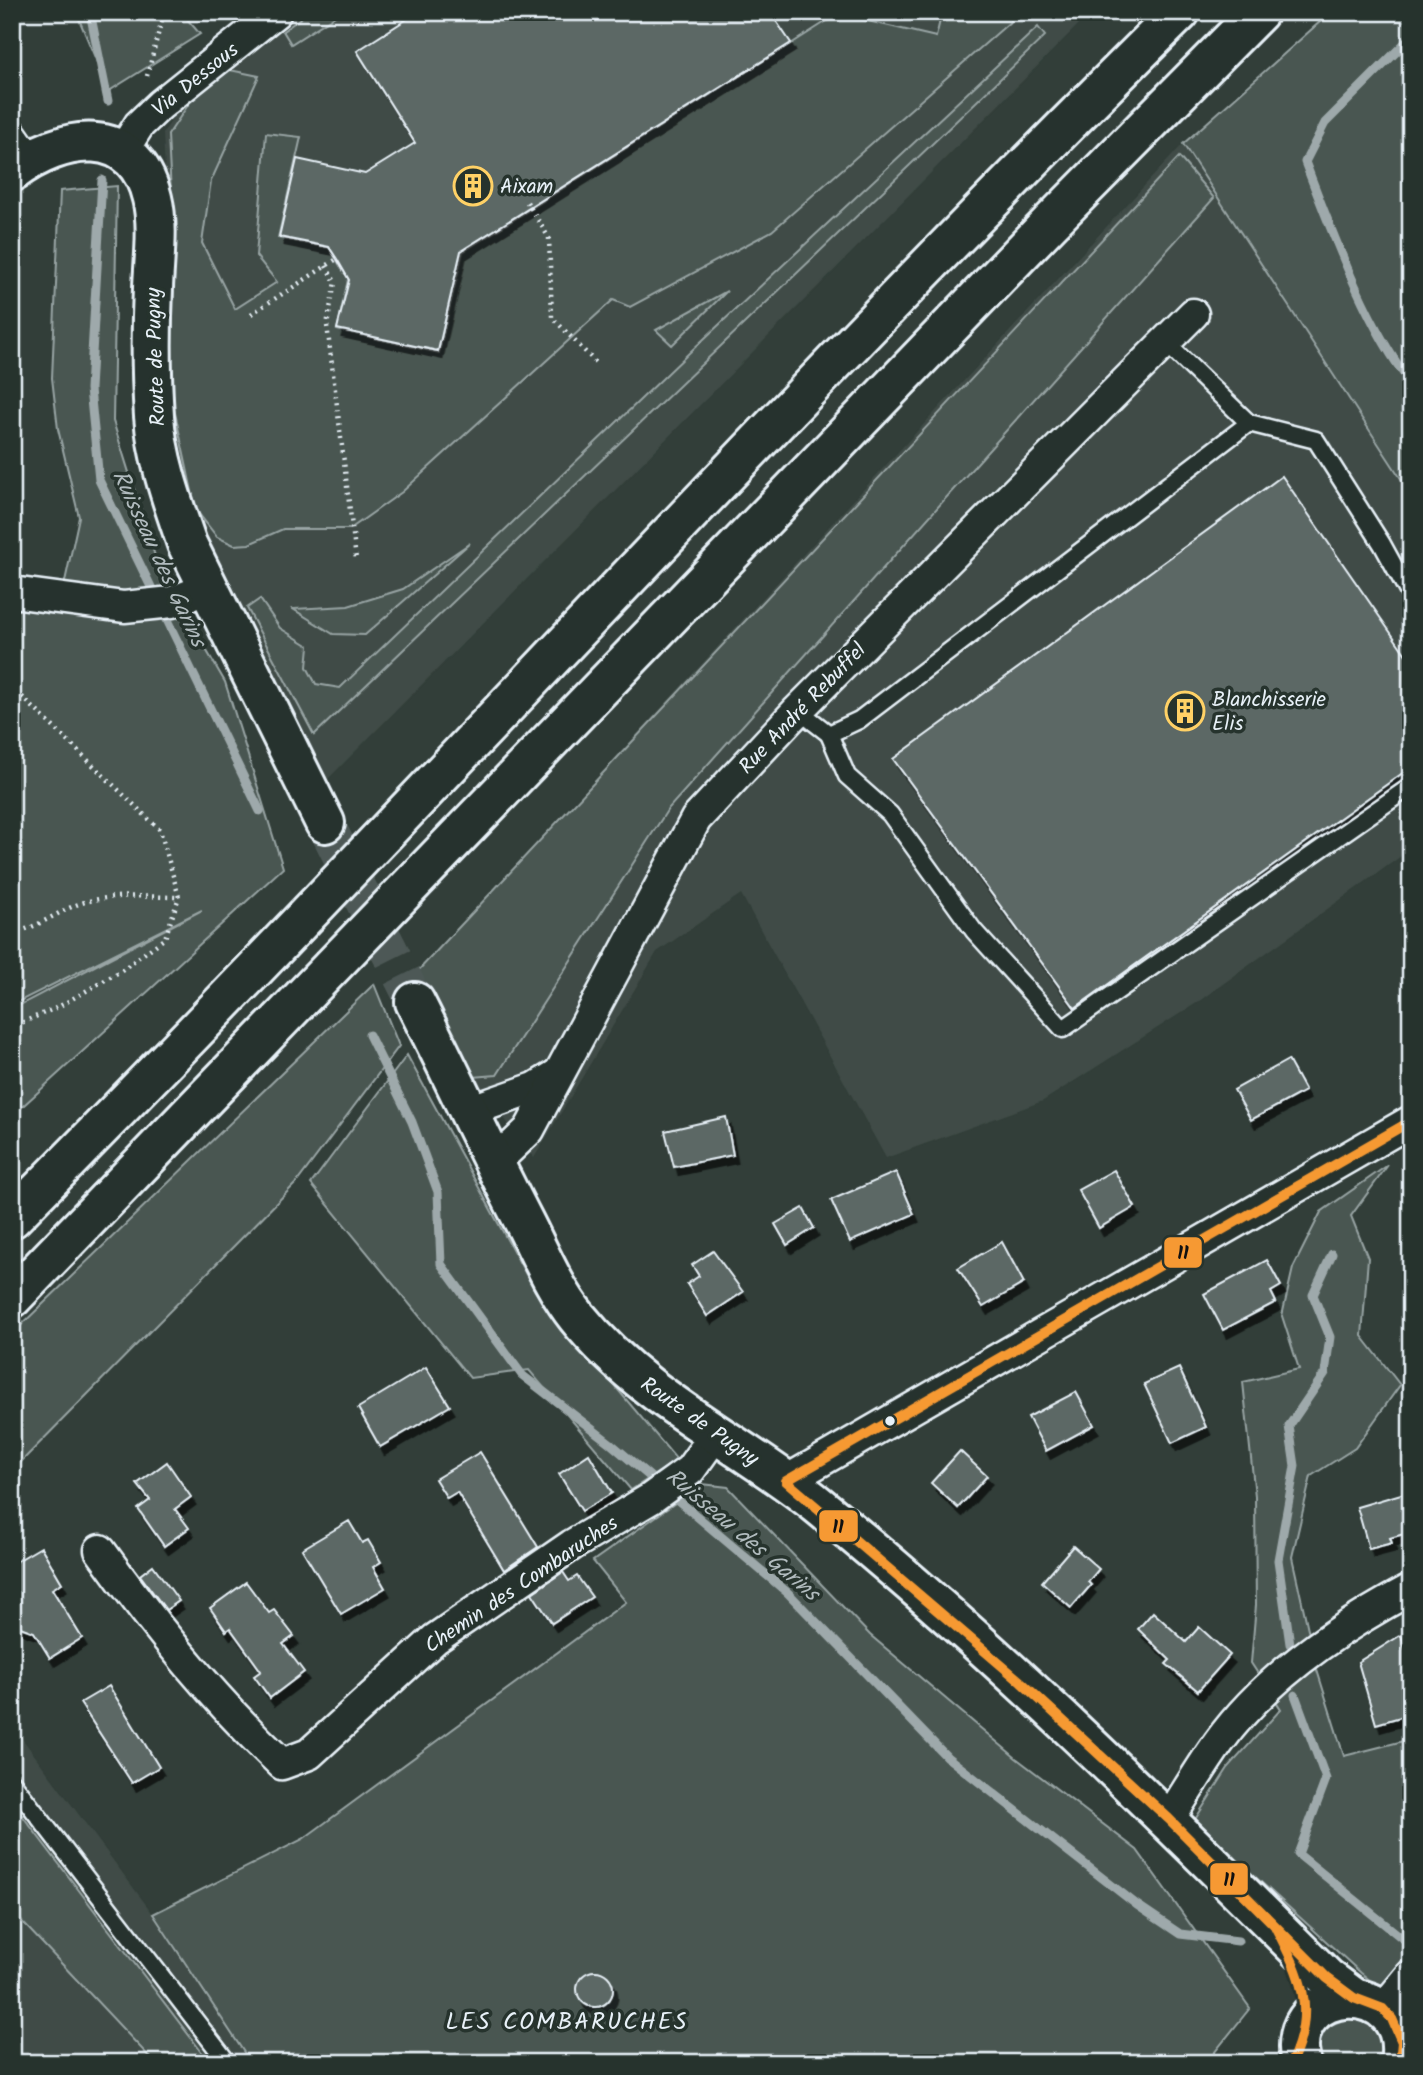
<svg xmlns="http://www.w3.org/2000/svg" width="1423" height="2075" viewBox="0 0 1423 2075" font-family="Kalam,sans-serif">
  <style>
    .built { fill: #3f4b46 }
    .green { fill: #495651; stroke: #98a4a4; stroke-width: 2 }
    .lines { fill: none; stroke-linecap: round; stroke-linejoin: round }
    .stream { stroke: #9ea9ab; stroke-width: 9 }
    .building { fill: #5c6865; stroke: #e8f1f8; stroke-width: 2; filter: url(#shadow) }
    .secondary-tunnel { stroke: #4d5956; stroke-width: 38; stroke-dasharray: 38 19; stroke-linecap: butt }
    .lane-casing { stroke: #e8f1f8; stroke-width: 21 }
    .street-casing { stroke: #e8f1f8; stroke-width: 35 }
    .secondary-casing { stroke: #e8f1f8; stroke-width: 44 }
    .highway-casing { stroke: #e8f1f8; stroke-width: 44 }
    .path { stroke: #e8f1f8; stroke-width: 4.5; stroke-dasharray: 2 5; stroke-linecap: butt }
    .lane { stroke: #26332d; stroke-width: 16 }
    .street { stroke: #26332d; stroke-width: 30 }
    .secondary { stroke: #26332d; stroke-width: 38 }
    .highway { stroke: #26332d; stroke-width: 38 }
    .bus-1-casing { stroke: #26332d; stroke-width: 16 }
    .bus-1 { stroke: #f69933; stroke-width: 10 }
    .bus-dot { fill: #e8f1f8; stroke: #26332d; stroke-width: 2.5 }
    .labels { text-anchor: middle; stroke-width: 7; stroke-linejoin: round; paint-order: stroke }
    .street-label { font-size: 21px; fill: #e8f1f8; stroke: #26332d }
    .poi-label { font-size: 21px; fill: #e8f1f8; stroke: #26332d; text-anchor: start }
    .water-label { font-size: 23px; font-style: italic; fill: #b1bbbe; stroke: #26332d }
    .quarter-label { font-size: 24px; letter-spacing: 2px; fill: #e8f1f8; stroke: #26332d }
    .line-badge { stroke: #26332d; stroke-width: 2.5 }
    .pale-badge-label { font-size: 19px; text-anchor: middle; font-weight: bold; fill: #111 }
  </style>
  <defs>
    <filter id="shadow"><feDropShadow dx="4.5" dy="8" stdDeviation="0" flood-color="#0009"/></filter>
  </defs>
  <rect width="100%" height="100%" fill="#323e39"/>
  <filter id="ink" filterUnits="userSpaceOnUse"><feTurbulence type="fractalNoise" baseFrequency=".0143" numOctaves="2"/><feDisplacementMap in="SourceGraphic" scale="14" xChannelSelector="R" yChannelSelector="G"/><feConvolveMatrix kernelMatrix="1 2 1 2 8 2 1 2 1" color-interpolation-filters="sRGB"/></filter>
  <g filter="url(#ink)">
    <g class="built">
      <path d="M301,12h790l-769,773 -129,-277 -24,-110 2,-111 -8,-154 24,-36z"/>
      <path d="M1183,144l228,350v355l-216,155 -152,97 -157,57 -145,-264 -84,58 -123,206 -81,-108 -37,-77z"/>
      <path d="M12,1725l141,189 98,149h-239z"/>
    </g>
    <g class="green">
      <path d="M76,12h105l19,22 -91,57z"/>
      <path d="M309,12h32l-50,32 -8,-13z"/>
      <path d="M942,12h70l-1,9 -239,210 -142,76 -17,-7 -211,192 -52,37h-67l-34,15 -15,1 -17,-8 -21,-27 -24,-111v-185l-4,-79 24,-36 38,-29 29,6 -48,105 -9,62 33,66 42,-27 -21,-26 10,-123 35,4 -23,101 51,10 16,26 4,1 -12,55 102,23 24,-101 375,-238 98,23z"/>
      <path d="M1331,12h80v482l-228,-350z"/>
      <path d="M1038,27l7,9 -731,699 -67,-127 13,-9 20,29 29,18 -2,21 9,17 24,4 350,-336z"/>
      <path d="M1179,157l35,41 -546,611 -171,266 -24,2 -20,-27 -37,-77z"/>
      <path d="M117,186l-4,235 46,148 66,113 58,186 -271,248v-107l190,-99 -190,95v-430l52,11 15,-69 -21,-88 -6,-51 8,-187z"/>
      <path d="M727,291l-55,54 -16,-15z"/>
      <path d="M470,543l-105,92 -32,-1 -40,-25 55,-3 55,-17z"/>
      <path d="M374,984l25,62 -102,136 -285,289v-137z"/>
      <path d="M407,1055l128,236 142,169 -46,30 -102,-120 -59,8 -159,-194z"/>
      <path d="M1388,1165l-37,51 17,42 -6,78 38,49 -45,63 -44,28 -19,81 25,113 27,86 67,-17v274l-50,-40 -167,-152 34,-53 53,-59 -30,-46 5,-58 -1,-109 -12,-114 56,-13 -17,-53 11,-48 28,-56z"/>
      <path d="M702,1484l26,3 142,148 146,123 121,92 113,158 -44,55h-955l-98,-149 150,-75 323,-237 -33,-41z"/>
      <path d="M12,1802l198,261h-55l-143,-152z"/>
      <path d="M1359,2017c18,11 26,22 19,44l-53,2c-16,-33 7,-42 34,-46z"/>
    </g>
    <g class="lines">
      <g class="stream">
        <path d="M90,12l18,89"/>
        <path d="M1411,37l-86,86 -20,39c26,67 62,166 106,221"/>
        <path d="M102,180l-12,209 9,91 161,331"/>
        <path d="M369,1035l43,87 26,70 3,72 81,111 88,68 178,150 159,164 190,148 43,29 58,7"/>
        <path d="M1290,1644l-12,-84 17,-94 -6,-40 36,-53 5,-36 -17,-42 19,-41"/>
        <path d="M1295,1695l31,84 -28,75 104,84"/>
      </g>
    </g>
    <g class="building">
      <path d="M418,12h352l21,31 -330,208 -23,100 -101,-22 12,-49 -12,-21 -8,-12 -50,-10 18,-78 68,15 50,-31 -58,-92z"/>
      <path d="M1282,476l129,186v105l-336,241 -182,-249z"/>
      <path d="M1288,1060l17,31 -54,29 -17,-30z"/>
      <path d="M726,1117l7,38 -59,12 -9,-36z"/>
      <path d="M1114,1170l21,37 -36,21 -21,-38z"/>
      <path d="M896,1172l18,42 -64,28 -19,-42z"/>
      <path d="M803,1208l11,20 -27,17 -12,-21z"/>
      <path d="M1002,1242l22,41 -41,24 -25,-39z"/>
      <path d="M713,1251l30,41 -36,24 -20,-32 12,-8 -7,-11z"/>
      <path d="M1267,1260l14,26 -10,6 5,10 -53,28 -19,-36z"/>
      <path d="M426,1367l24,39 -70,41 -22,-39z"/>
      <path d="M1179,1368l27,59 -34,16 -28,-59z"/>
      <path d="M1076,1392l18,33 -48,26 -18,-34z"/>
      <path d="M960,1451l27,25 -29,32 -27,-25z"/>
      <path d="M480,1452l58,95 -34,23 -47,-78 -10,6 -12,-19z"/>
      <path d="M589,1454l23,39 -30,18 -23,-37z"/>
      <path d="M167,1462l24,35 -16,12 14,19 -25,18 -26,-37 12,-9 -13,-16z"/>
      <path d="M1411,1491v41l-21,6 2,5 -23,6 -12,-42z"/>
      <path d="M349,1521l13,22 6,-3 13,22 -8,5 12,21 -44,26 -39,-65z"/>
      <path d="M1073,1546l26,23 -11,13 3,3 -20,23 -29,-26z"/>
      <path d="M41,1547l21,36 -10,6 30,49 -32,20 -16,-26 -22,-8v-60z"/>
      <path d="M153,1565l26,36 -13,9 -26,-35z"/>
      <path d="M563,1572l6,9 8,-5 15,21 -40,26 -20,-30z"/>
      <path d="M246,1582l23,31 5,-3 20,26 -11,8 21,28 -34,26 -16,-22 7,-5 -31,-43 -4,3 -16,-23z"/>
      <path d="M1153,1612l33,30 13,-15 31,28 -32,36 -32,-27 4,-4 -32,-31z"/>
      <path d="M1401,1635l10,33v46l-35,10 -18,-62z"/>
      <path d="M109,1686l50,81 -27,16 -52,-80z"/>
      <circle cx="595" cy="1989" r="18"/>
    </g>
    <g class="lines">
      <path class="secondary-tunnel" d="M325,823l90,179"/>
      <defs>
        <g id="lane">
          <path d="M1166,343l83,80 67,17 66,104 29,53"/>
          <path d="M798,710l31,24 30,-14 390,-297"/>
          <path d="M829,734l18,42 43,38 84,117 89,98 348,-243"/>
          <path d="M12,1782l216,281"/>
        </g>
        <g id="street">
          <path d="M12,135l17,24"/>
          <path d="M122,152l17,-27 21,-20 116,-93"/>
          <path d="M12,592l112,15 48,-5 36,-14"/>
          <path d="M469,1111l66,-23 23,-14"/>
          <path d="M492,1160l14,-8 23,-22 167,-311 102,-109 395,-396"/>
          <path d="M786,1481l625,-360"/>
          <path d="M100,1550c55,77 113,149 182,214l27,-10 126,-115 137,-94 78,-46 40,-29 25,-35"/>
          <path d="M1169,1819c17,-26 32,-52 50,-77 46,-64 123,-116 192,-153"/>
          <path d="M1383,2009l28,-34"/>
        </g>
        <g id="secondary">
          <path d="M12,172c49,-37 122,-50 140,26 7,28 2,61 1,90 -2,43 -2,85 1,128 3,44 19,87 33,128l138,279"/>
          <path d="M415,1002c37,73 71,147 109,220 16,31 31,68 53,95 66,82 161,124 241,188 180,146 345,310 509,473l27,20"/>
          <path d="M1301,2063c-20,-83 114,-88 99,0"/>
        </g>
        <g id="highway">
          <path d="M12,1218c394,-397 769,-813 1168,-1206"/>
          <path d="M12,1298l1038,-1075 209,-211"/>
        </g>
      </defs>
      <use href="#lane" class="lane-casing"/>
      <use href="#street" class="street-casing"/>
      <use href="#secondary" class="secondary-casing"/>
      <use href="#highway" class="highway-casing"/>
      <g class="path">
        <path d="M147,76l17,-64"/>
        <path d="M527,202l22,36 3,79 43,45"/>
        <path d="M326,266l9,16 -8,43 29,234"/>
        <path d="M251,314l86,-55"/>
        <path d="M12,687l148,143 19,67 -14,41 -46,34 -61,35 -46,20"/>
        <path d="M12,933c25,-5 42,-19 64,-28 32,-12 70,-8 103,-8"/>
      </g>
      <use href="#lane" class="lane"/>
      <use href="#street" class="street"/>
      <use href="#secondary" class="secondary"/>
      <use href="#highway" class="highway"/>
      <defs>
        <g id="bus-1">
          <path d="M1276,1928c25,48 41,82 15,135"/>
          <path d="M1400,2063l2,-21 -10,-23 -9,-10 -29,-11 -27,-20 -158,-159 -148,-137 -235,-201 625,-360"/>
        </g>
      </defs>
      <use href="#bus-1" class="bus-1-casing"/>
      <use href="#bus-1" class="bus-1"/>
    </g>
  </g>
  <defs>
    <symbol id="building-ring" viewBox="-11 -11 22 22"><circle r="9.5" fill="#26332d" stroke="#ffd166" stroke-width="1.5"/><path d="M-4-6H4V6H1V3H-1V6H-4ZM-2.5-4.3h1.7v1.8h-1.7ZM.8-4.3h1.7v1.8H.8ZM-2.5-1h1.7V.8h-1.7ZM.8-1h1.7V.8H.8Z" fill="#ffd166"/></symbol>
  </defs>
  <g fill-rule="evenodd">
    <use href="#building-ring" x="451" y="164" width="44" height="44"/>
    <use href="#building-ring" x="1163" y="689" width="44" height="44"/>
  </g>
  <circle class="bus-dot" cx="890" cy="1421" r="6"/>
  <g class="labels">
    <g class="street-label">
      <text transform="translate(195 79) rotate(-39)" y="7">Via Dessous</text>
      <text transform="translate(155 357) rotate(-92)" y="7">Route de Pugny</text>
      <text transform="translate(802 708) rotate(-46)" y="7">Rue André Rebuffel</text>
      <text transform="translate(700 1421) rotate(35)" y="7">Route de Pugny</text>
      <text transform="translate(521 1584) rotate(-34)" y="7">Chemin des Combaruches</text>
    </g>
    <g class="poi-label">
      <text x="500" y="193">Aixam</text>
      <text x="1212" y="706">Blanchisserie<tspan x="1212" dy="24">Elis</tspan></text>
    </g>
    <g class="water-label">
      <text transform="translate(160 558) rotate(65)" y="8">Ruisseau des Garins</text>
      <text transform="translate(743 1534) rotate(40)" y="8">Ruisseau des Garins</text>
    </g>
    <g class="quarter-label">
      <text x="567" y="2029">LES COMBARUCHES</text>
    </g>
  </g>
  <g class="line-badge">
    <rect x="1163" y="1236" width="40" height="33" rx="7" fill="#f69933"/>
    <rect x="818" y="1509" width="41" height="34" rx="7" fill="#f69933"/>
    <rect x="1209" y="1862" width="40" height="34" rx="7" fill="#f69933"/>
  </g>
  <g class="pale-badge-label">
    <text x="1183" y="1259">11</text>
    <text x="838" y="1533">11</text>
    <text x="1229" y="1886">11</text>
  </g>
  <rect width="1423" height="2075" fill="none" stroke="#26332d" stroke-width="42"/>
  <rect x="21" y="21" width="1381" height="2033" fill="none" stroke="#e8f1f8" stroke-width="2.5" filter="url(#ink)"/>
</svg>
